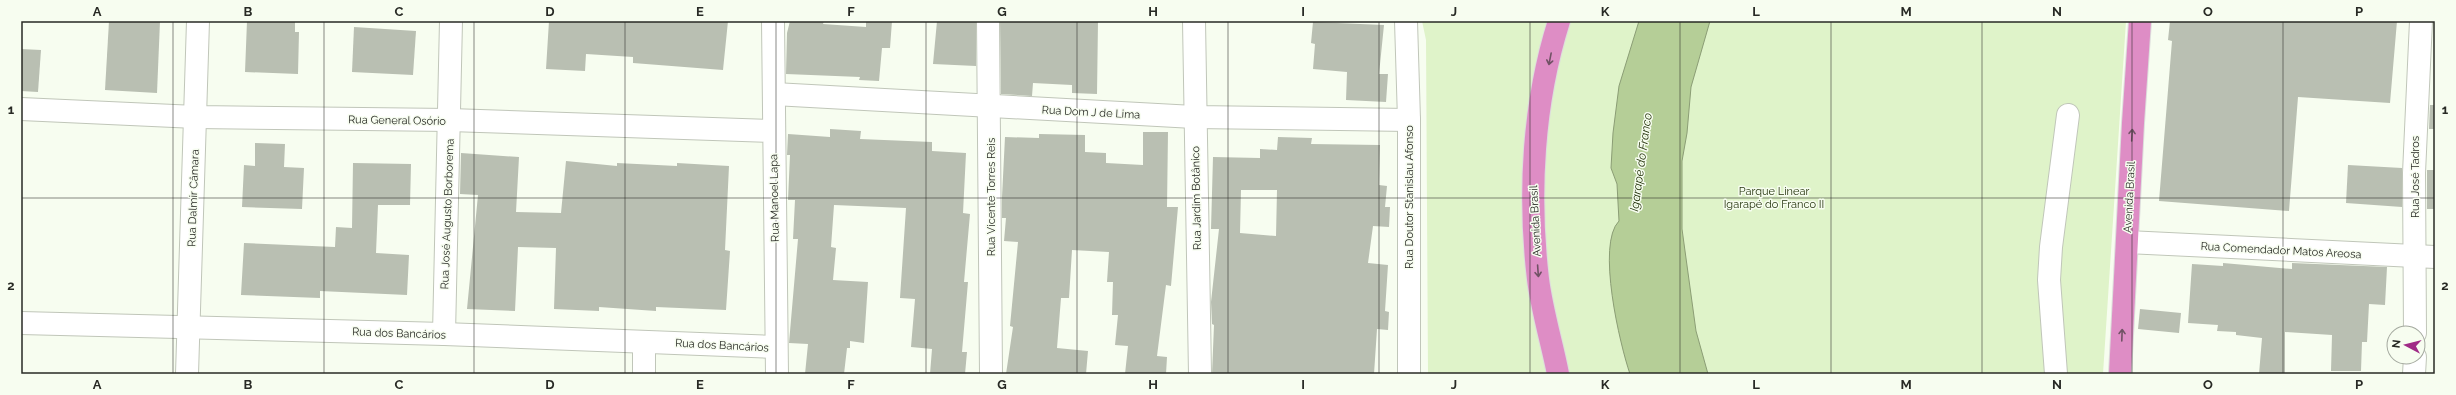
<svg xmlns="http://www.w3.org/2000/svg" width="2456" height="395" viewBox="0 0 2456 395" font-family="Raleway,sans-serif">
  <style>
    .green { fill: #dff3c9 }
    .water { fill: #b5ce97; stroke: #8b9d75 }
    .building { fill: #b9bfb2; fill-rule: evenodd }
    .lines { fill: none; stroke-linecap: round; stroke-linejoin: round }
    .minor-casing { stroke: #c0c6b9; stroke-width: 24 }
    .highway-casing { stroke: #dddddc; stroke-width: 24 }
    .minor { stroke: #fff; stroke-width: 22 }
    .highway { stroke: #de8dc5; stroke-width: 22 }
    .oneway { stroke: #715265 }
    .grid { fill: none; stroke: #282a25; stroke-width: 1; stroke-opacity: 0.55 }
    .labels { text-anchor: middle; stroke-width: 3; stroke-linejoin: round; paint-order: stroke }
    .street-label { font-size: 11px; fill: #282a25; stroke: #f7fdf0 }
    .park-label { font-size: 11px; fill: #25350d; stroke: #f7fdf0 }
    .water-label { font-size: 12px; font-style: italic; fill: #23320a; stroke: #f7fdf0 }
    .neatline { fill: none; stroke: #282a25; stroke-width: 1.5 }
    .grid-label { font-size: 13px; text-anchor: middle; font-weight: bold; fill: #282a25 }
  </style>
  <rect width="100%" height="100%" fill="#f7fdf0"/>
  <path class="green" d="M1422,21h704l-23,353h-675l-2,-334z"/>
  <path class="water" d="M1639,21h71l-19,66 -4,46 -5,28v68l14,102 12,43h-78c-10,-29 -34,-130 -11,-153l-2,-37 -6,-16 2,-35 6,-47z"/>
  <g class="building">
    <path d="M109,21h51l-3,72 -52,-3z"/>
    <path d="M247,21h48v11h4l-1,42 -53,-2z"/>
    <path d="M549,21h179l-5,49 -90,-7v-6l-47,-3 -1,17 -39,-2z"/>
    <path d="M790,21h34l-1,3 43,3v-6h26l-2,27h-8l-3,33 -20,-1 1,-3 -74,-3 1,-41z"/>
    <path d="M937,21l39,1v44l-43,-2z"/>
    <path d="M1000,21h98l-1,73 -25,-1v-8l-39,-2 -1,13 -31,-2z"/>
    <path d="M2170,21h227l-7,82 -92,-6 -9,114 -130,-10 13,-160 -4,-1z"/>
    <path d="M1313,22l71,3 -5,49h9l-2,28 -40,-2 1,-28 -34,-3 2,-25 -4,-1z"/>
    <path d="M354,27l62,4 -3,44 -61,-3z"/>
    <path d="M21,49l20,1 -3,42 -17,-1z"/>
    <path d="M2430,105h5v24h-6z"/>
    <path d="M830,129l31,2 -1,8 72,3v9l34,2 -3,60 7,1 -6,68h4l-6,70h5l-2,22h-35l2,-25 -21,-2 4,-48 -15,-1 6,-90 -72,-3 -3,42 5,1 -3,32 35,2 -4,61 -14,-2v7h-3l-3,26h-39l3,-30 -19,-1 9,-104h-5l2,-39h-7l2,-45h-3l1,-21 42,3z"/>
    <path d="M1143,132h25l-1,75h11l-7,79 -5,-1 -9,71 10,1 -1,17h-41l3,-28 -13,-1 3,-30h-6l1,-33h-6l2,-30 -37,-2 -3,48h-8l-4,50 31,3 -2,23h-80l7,-47 -3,-1 8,-84 -14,-1 2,-23h-4v-21l3,-60 34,1v-4l46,1v17l21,1v10l37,2z"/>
    <path d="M1278,137l34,1 -1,6 69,1 -1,40 8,1 -2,21h5l-1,20 -16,-1 -5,37 20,2 -3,46 4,1 -1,18 -11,-1 -3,45h-162l2,-49 -2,-1 -1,-22 8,-73h-8l2,-72 47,1v-9l17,1zM1241,190h36l-1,46 -36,-3z"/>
    <path d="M255,143l30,1 -1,23 20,1 -2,41 -60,-2 2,-42 11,1z"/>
    <path d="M461,153l58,4 -3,55 45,1 5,-52 51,5v-3l60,3v-3l52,3 -4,84 5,1 -4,59 -70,-3v4l-57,-4v4l-45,-2 2,-61 -38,-1 -3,64 -48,-2 11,-114 -18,-1z"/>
    <path d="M353,163l58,1 -1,41h-32l-2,48 33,2 -2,40 -87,-4v7l-79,-3 3,-52 91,4 1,-20 16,1z"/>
    <path d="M2348,165l54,3v39l-56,-4z"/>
    <rect x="2427" y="170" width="8" height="39"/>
    <path d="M2223,263l69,6v-6l95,4 -2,38 -16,-1 -2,38h-5l-1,29h-30l1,-36 -47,-3v42h-26l3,-36 -26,-3v-3l-19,-1 1,-6 -30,-2 4,-59 31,2z"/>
    <path d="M2140,309l41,4 -2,20 -41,-4z"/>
  </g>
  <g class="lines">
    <defs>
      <g id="minor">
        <path d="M773,21l4,353"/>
        <path d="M988,21l3,353"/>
        <path d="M1194,21l6,353"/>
        <path d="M1406,21l3,99v254"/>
        <path d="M774,94l420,23 215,3"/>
        <path d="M21,109l175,8 254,3 324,11"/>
        <path d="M2127,242l308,15"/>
        <path d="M21,323l423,11 332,13"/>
        <path d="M2415,333l-1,-160 7,-152"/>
        <path d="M444,334l7,-313"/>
        <path d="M187,374l11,-353"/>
        <path d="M644,374v-32"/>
        <path d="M2056,374l-7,-94 2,-33 17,-132"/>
        <path d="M2414,374l1,-17"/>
      </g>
      <g id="highway">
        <path d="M1558,374c-6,-31 -16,-63 -20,-95 -10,-85 -5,-176 21,-258"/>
        <path d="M2120,374l13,-251 7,-102"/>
      </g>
    </defs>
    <use href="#minor" class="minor-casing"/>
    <use href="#highway" class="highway-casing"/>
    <use href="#minor" class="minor"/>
    <use href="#highway" class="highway"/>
  </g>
  <defs><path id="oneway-shaft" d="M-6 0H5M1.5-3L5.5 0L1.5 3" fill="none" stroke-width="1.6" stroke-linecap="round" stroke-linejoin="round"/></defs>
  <g class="oneway">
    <use href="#oneway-shaft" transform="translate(1550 59) rotate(101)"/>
    <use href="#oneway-shaft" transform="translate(2132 135) rotate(-87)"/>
    <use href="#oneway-shaft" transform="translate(1538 271) rotate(86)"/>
    <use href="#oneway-shaft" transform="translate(2122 335) rotate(-88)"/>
  </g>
  <path class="grid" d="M173,21v353M324,21v353M474,21v353M625,21v353M776,21v353M926,21v353M1077,21v353M1228,21v353M1379,21v353M1530,21v353M1680,21v353M1831,21v353M1982,21v353M2132,21v353M2283,21v353M21,198h2414"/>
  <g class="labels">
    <g class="street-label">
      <text transform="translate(1091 112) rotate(3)" y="4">Rua Dom J de Lima</text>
      <text transform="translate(397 120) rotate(1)" y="4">Rua General Osório</text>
      <text transform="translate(2415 177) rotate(-90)" y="4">Rua José Tadros</text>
      <text transform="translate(991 197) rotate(-90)" y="4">Rua Vicente Torres Reis</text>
      <text transform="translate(1409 197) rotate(-90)" y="4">Rua Doutor Stanislau Afonso</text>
      <text transform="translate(2129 197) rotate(-87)" y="4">Avenida Brasil</text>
      <text transform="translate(193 198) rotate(-88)" y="4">Rua Dalmir Câmara</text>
      <text transform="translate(774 198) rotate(-91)" y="4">Rua Manoel Lapa</text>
      <text transform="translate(1196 198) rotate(-91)" y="4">Rua Jardim Botânico</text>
      <text transform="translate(447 214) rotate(-88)" y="4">Rua José Augusto Borborema</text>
      <text transform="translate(1535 221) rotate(-93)" y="4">Avenida Brasil</text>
      <text transform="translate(2281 250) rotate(3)" y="4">Rua Comendador Matos Areosa</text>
      <text transform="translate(399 333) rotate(2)" y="4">Rua dos Bancários</text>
      <text transform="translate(722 345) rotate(3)" y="4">Rua dos Bancários</text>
    </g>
    <g class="park-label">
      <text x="1774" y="195">Parque Linear<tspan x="1774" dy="13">Igarapé do Franco II</tspan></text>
    </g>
    <g class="water-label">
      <text transform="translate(1641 162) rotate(-82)" y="4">Igarapé do Franco</text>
    </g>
  </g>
  <rect width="2456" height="395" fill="none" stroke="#f7fdf0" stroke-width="44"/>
  <g transform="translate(2406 345) rotate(277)"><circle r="19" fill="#f7fdf0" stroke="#a4a99f"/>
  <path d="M0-3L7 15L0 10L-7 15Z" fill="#a02b86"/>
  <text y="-6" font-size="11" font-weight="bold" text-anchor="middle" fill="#282a25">N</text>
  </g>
  <rect x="22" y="22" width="2412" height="351" class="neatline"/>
  <g class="grid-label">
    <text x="97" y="16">A</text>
    <text x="248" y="16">B</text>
    <text x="399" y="16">C</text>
    <text x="550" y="16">D</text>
    <text x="700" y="16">E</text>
    <text x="851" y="16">F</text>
    <text x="1002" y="16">G</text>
    <text x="1153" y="16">H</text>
    <text x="1303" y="16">I</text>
    <text x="1454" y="16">J</text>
    <text x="1605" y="16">K</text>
    <text x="1756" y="16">L</text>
    <text x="1906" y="16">M</text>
    <text x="2057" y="16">N</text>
    <text x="2208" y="16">O</text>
    <text x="2359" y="16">P</text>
    <text x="11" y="114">1</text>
    <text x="2445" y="114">1</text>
    <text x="11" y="290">2</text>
    <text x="2445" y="290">2</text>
    <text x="97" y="389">A</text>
    <text x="248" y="389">B</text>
    <text x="399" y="389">C</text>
    <text x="550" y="389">D</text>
    <text x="700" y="389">E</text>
    <text x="851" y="389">F</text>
    <text x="1002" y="389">G</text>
    <text x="1153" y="389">H</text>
    <text x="1303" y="389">I</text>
    <text x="1454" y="389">J</text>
    <text x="1605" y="389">K</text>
    <text x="1756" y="389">L</text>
    <text x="1906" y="389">M</text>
    <text x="2057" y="389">N</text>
    <text x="2208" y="389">O</text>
    <text x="2359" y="389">P</text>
  </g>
</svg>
